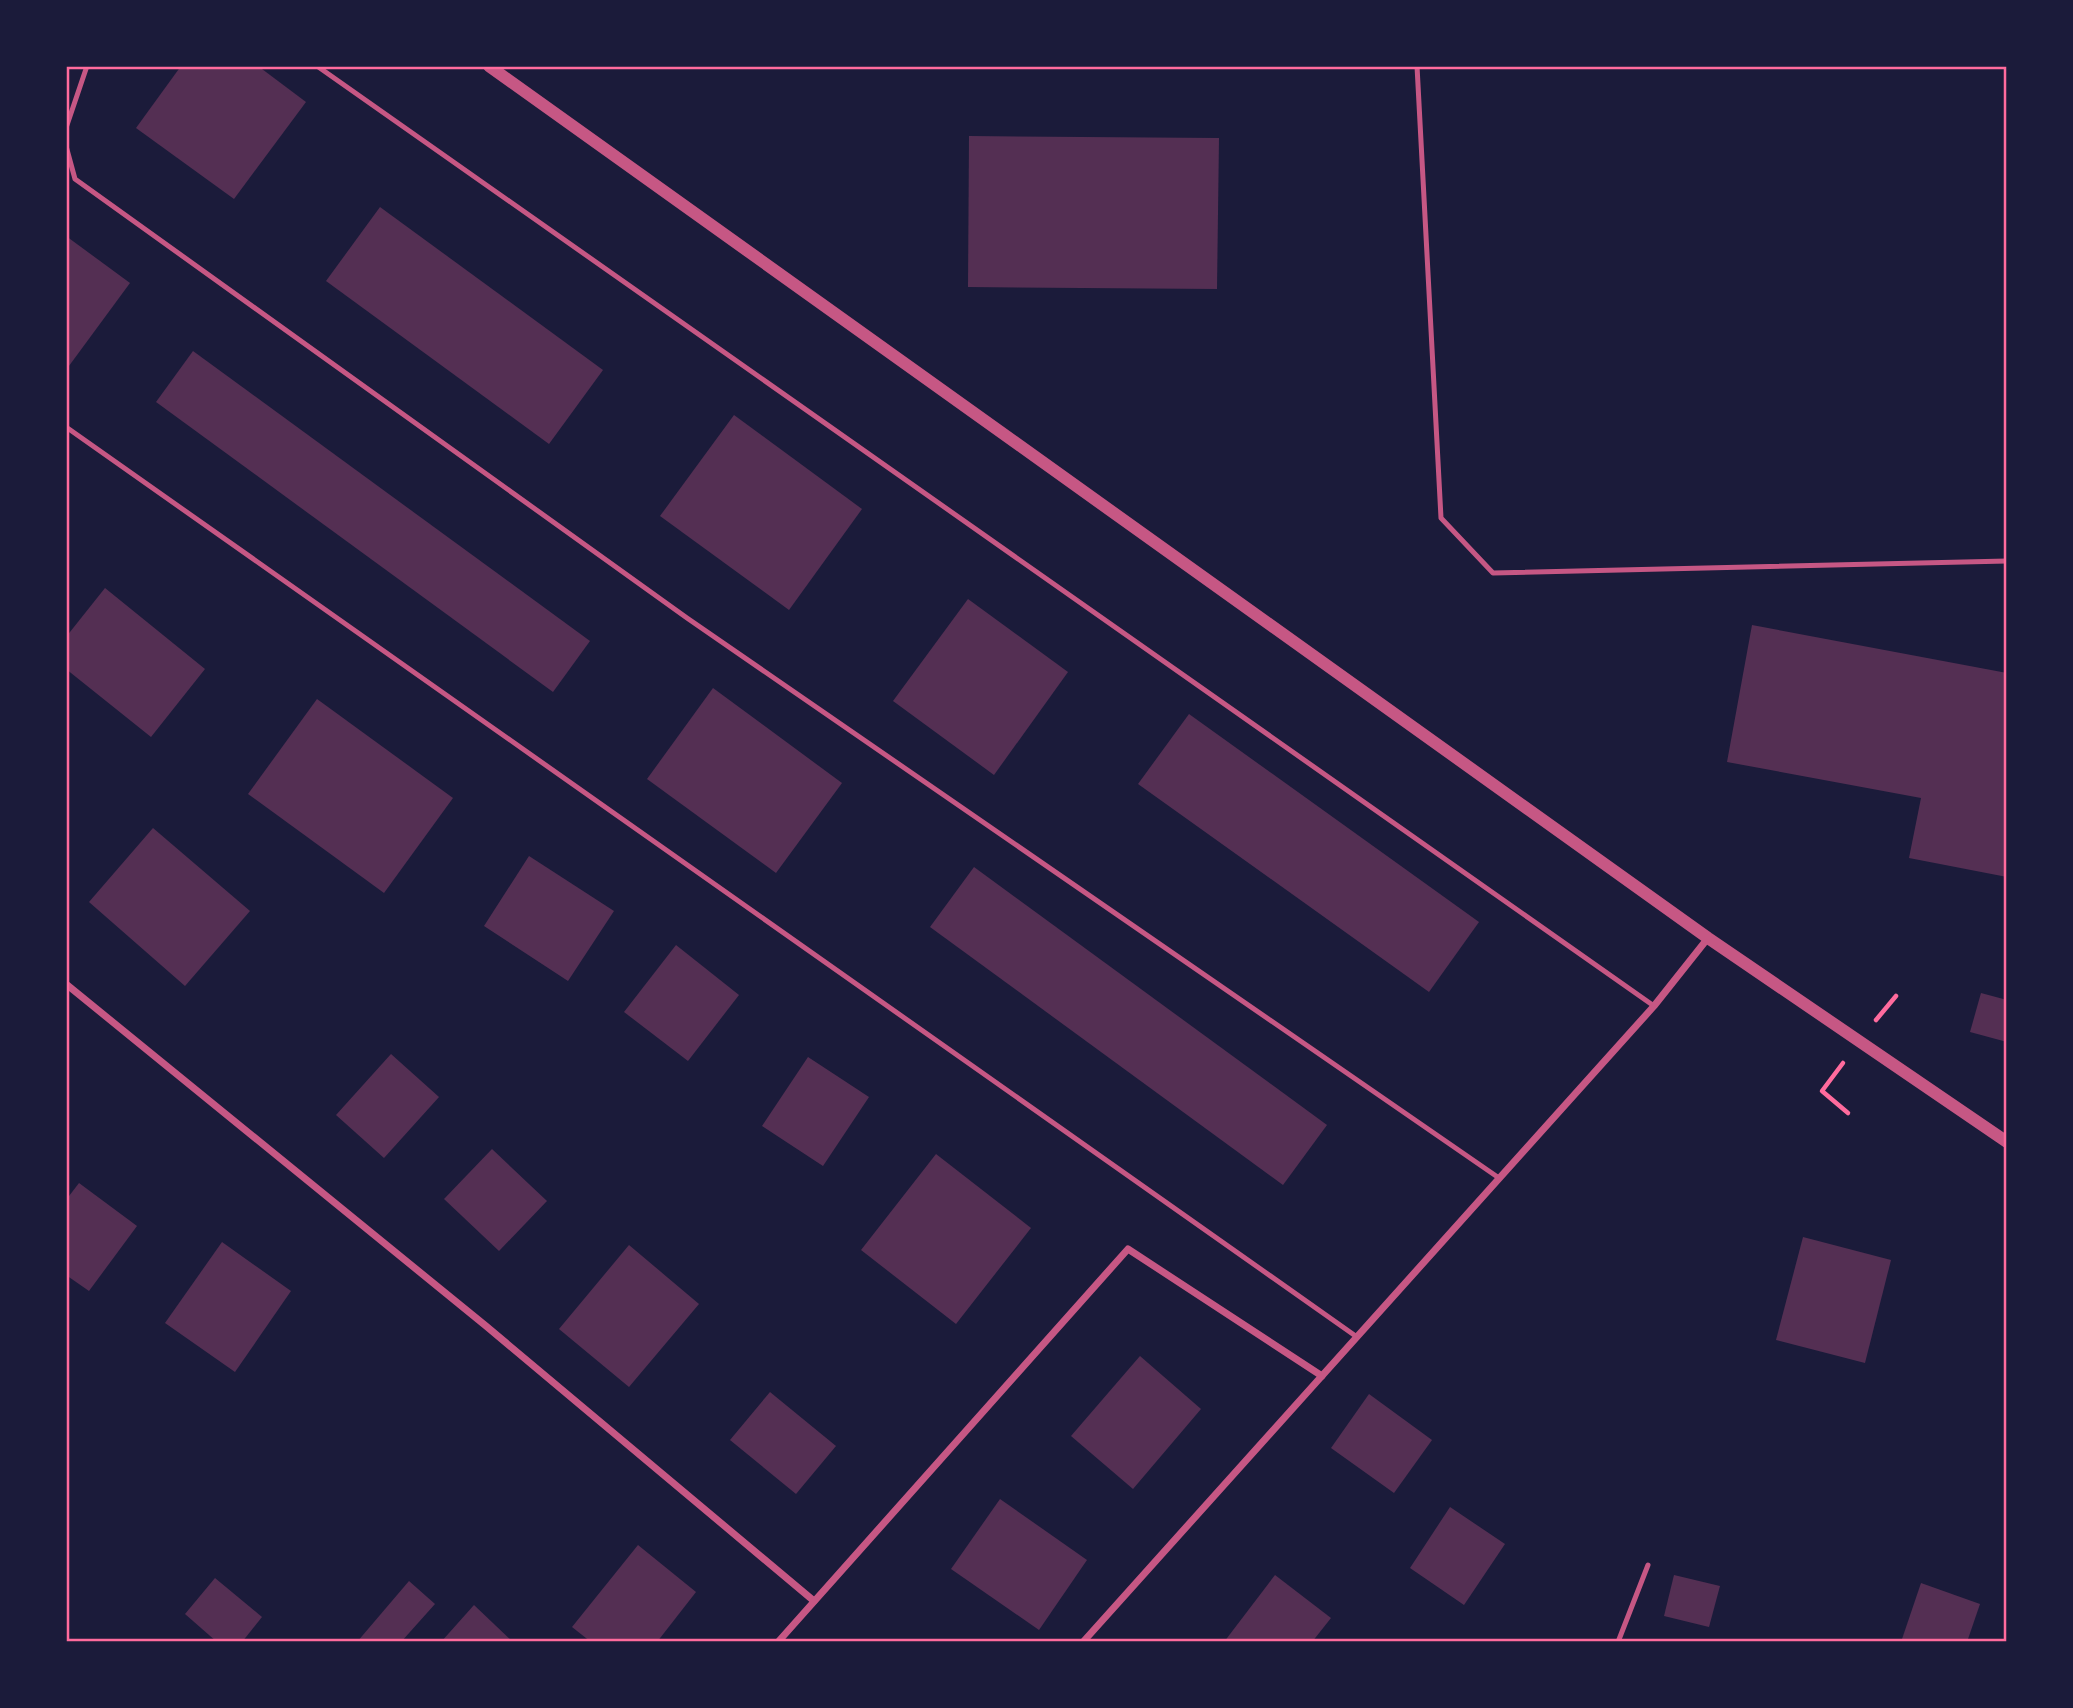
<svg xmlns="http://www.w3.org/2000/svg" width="2073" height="1708" viewBox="0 0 2073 1708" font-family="Ubuntu,sans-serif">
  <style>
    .building { fill: #542f53 }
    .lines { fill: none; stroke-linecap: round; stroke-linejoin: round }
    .path { stroke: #ff6b9d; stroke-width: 4.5 }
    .service { stroke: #c65784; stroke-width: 5 }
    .minor { stroke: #c65784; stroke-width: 7 }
    .tertiary { stroke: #c65784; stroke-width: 12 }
    .neatline { fill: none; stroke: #ff6b9d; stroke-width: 2.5 }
  </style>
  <rect width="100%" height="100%" fill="#1b1b3a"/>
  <g class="building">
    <path d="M181,66h77l48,36 -72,97 -98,-71z"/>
    <path d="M969,136l250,2 -2,151 -249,-2z"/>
    <path d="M380,207l223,163 -54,74 -223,-163z"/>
    <path d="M66,236l64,47 -64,87z"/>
    <path d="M193,351l397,290 -37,51 -397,-290z"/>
    <path d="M734,415l128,94 -73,101 -129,-94z"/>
    <path d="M105,588l100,81 -54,68 -85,-68v-32z"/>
    <path d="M968,599l100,73 -74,103 -101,-74z"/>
    <path d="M1752,625l255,48v204l-98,-19 12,-60 -194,-36z"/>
    <path d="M713,688l129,95 -66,90 -129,-94z"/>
    <path d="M317,699l136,99 -69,95 -136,-99z"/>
    <path d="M1189,714l290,208 -50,70 -291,-208z"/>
    <path d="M153,828l97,83 -65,75 -96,-84z"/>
    <path d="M529,856l85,55 -46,70 -84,-55z"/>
    <path d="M974,867l353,258 -44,60 -353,-258z"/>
    <path d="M676,945l63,50 -51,66 -64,-49z"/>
    <path d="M1981,993l26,7v42l-37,-10z"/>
    <path d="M391,1054l48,43 -55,61 -48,-43z"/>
    <path d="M808,1057l61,40 -46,69 -61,-40z"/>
    <path d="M492,1149l55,52 -48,50 -55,-52z"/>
    <path d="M936,1154l95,74 -75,96 -95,-74z"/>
    <path d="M79,1183l58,43 -48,65 -23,-16v-75z"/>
    <path d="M1803,1237l88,23 -26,103 -89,-23z"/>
    <path d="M222,1242l69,49 -56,81 -70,-49z"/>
    <path d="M629,1245l70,59 -70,83 -70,-58z"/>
    <path d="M1140,1356l61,53 -68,80 -62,-53z"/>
    <path d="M770,1392l66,54 -40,48 -66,-54z"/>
    <path d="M1369,1394l63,46 -38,53 -63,-45z"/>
    <path d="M1000,1499l87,61 -48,70 -88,-61z"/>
    <path d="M1450,1507l55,37 -41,61 -54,-37z"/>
    <path d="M638,1545l58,47 -39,50h-66l-19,-15z"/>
    <path d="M1275,1575l56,43 -19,24h-88z"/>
    <path d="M1674,1575l46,11 -11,41 -45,-11z"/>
    <path d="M215,1578l47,39 -20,25h-25l-32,-28z"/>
    <path d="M409,1581l26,23 -34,38h-44z"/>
    <path d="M1921,1583l59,21 -13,38h-66z"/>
    <path d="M474,1605l39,37h-72z"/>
  </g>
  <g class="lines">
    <g class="path">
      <path d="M1876,1020l20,-24"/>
      <path d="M1843,1063l-21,28 26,22"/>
    </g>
    <g class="service">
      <path d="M317,66l1337,940"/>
      <path d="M1417,66l24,452 52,55 514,-12"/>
      <path d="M66,128l21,-62"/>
      <path d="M66,146l9,33 612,439 812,560"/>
      <path d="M66,427l1291,910"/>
      <path d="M1618,1642l30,-77"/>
    </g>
    <g class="minor">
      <path d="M66,984l420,342 328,275"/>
      <path d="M778,1642l350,-393 194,127"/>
      <path d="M1083,1642l571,-636 54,-68"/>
    </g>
    <path class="tertiary" d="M489,66l1219,872 299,204"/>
  </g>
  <rect width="2073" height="1708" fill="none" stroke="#1b1b3a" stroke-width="136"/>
  <rect x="68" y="68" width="1937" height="1572" class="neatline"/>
</svg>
